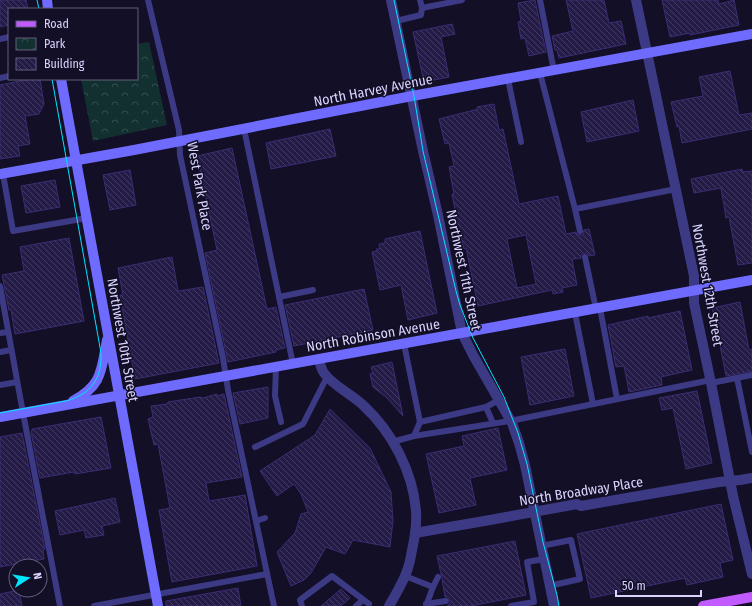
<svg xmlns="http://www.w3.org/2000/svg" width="752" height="606" viewBox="0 0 752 606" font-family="'Fira Sans Condensed',sans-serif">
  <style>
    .park { fill: url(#park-crowns) }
    .building { fill: url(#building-back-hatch); stroke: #3b2d73; fill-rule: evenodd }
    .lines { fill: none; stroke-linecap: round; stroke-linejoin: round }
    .lane { stroke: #3d3a85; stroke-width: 6 }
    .street { stroke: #3d3a85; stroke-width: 10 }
    .secondary { stroke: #6f6bff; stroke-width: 10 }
    .primary { stroke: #c25bff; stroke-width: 10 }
    .tram { stroke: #00e5ff; stroke-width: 1 }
    .labels { text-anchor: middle; stroke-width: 3; stroke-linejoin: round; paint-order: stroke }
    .street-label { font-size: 14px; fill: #d9d4ff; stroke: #130f26 }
  </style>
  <defs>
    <pattern id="park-crowns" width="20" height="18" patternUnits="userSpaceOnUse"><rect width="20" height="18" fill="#12302f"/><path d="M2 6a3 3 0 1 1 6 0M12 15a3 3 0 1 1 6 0" fill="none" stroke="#344d4e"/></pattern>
    <pattern id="building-back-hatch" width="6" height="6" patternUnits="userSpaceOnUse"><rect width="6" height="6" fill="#241b47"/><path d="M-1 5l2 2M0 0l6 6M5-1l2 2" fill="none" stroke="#433b63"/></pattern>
  </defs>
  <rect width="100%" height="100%" fill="#130f26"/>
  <path class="park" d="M149,42l18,83 -74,16 -12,-62h56v-35z"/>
  <g class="building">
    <path d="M0,0h26l2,9h-19v16l-9,2z"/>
    <path d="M535,0l11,52 -17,4 -4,-18 -4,1 -3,-17 3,-1 -3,-18z"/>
    <path d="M566,0h38l5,23 12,-2 5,23 -67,14 -2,-8h-2l-3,-14 21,-5z"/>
    <path d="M662,0h56l1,4 15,-4 5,25 -49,10v-2l-20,4z"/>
    <path d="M452,24l3,10 -14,3 8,40 -25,5 -11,-50z"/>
    <path d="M730,71l9,44 13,-2v16l-70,14 -3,-17 -2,1 -6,-25 32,-6 -4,-19z"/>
    <path d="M30,79h10l4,25 -5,10 -14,2 5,28 -12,2 2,10 -20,3v-74z"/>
    <path d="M633,100l6,31 -52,11 -6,-30z"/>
    <path d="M494,104l5,26 4,-1 16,75 39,-8 8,38 10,-2 1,2 4,1 2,-1 1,-4 5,-1 6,26 -6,1 -2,-3h-3l-3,2v3l-9,1 5,26 -15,3 1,4 -10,2 -1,-4 -74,16 -12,-58 -2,1 -3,-12 -2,1 -5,-23h2l-4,-21h2l-5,-27 5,-1 -5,-23 -4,1 -6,-25 39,-10 -1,-2zM526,235l10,49 -19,4 -10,-49z"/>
    <path d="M330,129l6,27 -65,13 -5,-26z"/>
    <path d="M232,148l35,161 9,-2 9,41 -9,2v2l-48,10 -23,-109 12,-3 -20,-94z"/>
    <path d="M742,169l1,3 9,-1v92l-14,2 -9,-48 -3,1 -5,-30 -27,5 -3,-14z"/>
    <path d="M130,170l6,35 -26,5 -7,-35z"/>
    <path d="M55,180l5,27 -34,6 -5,-27z"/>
    <path d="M420,231l17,82 -29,7 -7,-35 -21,5 -8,-38 5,-1 -1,-2h4l-1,-5 6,-1v-4z"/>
    <path d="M69,238l15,83 -69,13 -4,-24h-2l-7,-35 22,-4 -4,-24z"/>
    <path d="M172,257l6,34 25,-4 16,76 -84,16 -15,-84h3l-5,-27z"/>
    <path d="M364,289l9,41 -79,16 -9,-41z"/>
    <path d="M740,302l9,48 3,-1v22l-26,5 -6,-31h1l-6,-29 -1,1 -2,-9z"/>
    <path d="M680,311l12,59 -31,7 1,8 -33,7 -5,-26 -8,1 -8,-42 40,-9v2z"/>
    <path d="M565,349l9,47 -44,9 -9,-48z"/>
    <path d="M392,362l11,54 -16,-18 -14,-11 -3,-13 3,-1 -2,-6z"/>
    <path d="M268,387v31l-28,6 -7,-31z"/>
    <path d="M697,391l15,72 -26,6 -13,-61 -11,2 -3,-12z"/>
    <path d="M217,394v2l7,-2 18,83 -36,6 3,18 36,-6 12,71 -85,16 -13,-72 11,-2 -12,-64 -4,1 -6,-26 5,-2 -2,-11 16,-2 1,-2 32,-5 3,1z"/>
    <path d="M330,409l40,39 21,44 2,29 -3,26 -37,-7 -8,14 -19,-7 -15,26 -7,7 -13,6 -14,-34 18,-19 6,-19 7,-2 -7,-18 -7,-10 -17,12 -17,-25 55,-36z"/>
    <path d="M101,417l10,51 -36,6 -1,-2 -34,6 -9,-46 1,-1v-2z"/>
    <path d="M498,428l9,42 -37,8 6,27 -37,8 -13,-59 38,-8 -2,-10z"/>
    <path d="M22,433l23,116 -2,1 1,9 -44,8v-130z"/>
    <path d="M115,498l5,24 -18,4 2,9 -18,3 -2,-8 -24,5 -5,-24z"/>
    <path d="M721,504l12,56 -13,3 3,14 -36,8 -2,-7 -94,20 -14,-64z"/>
    <path d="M515,541l11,54 -55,11h-24l3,-3v-3l-2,-3h-3l-3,-18v-3l-1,-2 -4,-18z"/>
    <path d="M238,588l3,18h-75v-5z"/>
    <path d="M341,589l9,9 -9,8h-20z"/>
    <path d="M19,590l3,16h-22v-12z"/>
  </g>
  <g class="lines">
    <g class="lane">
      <path d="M148,0l31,130 1,25 43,203 5,32 46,216"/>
      <path d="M540,0l14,71"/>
      <path d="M422,8l40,-8"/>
      <path d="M396,21l25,-6 1,-7 -2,-8"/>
      <path d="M0,39l9,-2"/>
      <path d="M540,73l35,136"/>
      <path d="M0,78l9,-2"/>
      <path d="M508,79l13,63"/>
      <path d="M244,129l35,168 34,-7"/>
      <path d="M3,174l10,57 74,-13"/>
      <path d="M580,231l-5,-22 101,-20"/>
      <path d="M585,257l11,52"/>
      <path d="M0,286l23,127 37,193"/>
      <path d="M279,297l14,67"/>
      <path d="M600,308l17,91"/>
      <path d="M575,313l18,91"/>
      <path d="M0,333l8,-1"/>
      <path d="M404,344l16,78 66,-15 13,-7"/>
      <path d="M0,352l11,-2"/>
      <path d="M276,367l-1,29 6,26"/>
      <path d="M737,378l15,74"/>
      <path d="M711,383l41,-8"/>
      <path d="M0,385l17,-3"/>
      <path d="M486,407l7,16"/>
      <path d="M414,436l6,-14"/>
      <path d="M392,442l22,-6 96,-15 201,-41"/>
      <path d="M255,447l48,-23 24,-47"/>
      <path d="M256,521l9,-3"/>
      <path d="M541,546l30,-6 9,39 -31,7"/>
      <path d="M405,576l28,11 -7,19"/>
      <path d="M433,587l5,-10"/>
      <path d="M426,604l20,-3"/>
      <path d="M94,606l173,-32"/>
      <path d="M302,606l-2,-6 32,-24 37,28"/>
      <path d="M356,606l7,-6"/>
      <path d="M511,606l23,-4 -7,-40 17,-3"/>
    </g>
    <g class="street">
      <path d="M391,0l32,151 15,64 24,118 11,22 39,68 7,20 6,22 29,141"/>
      <path d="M636,0l58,276v27l17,80 22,113 19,78"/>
      <path d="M319,359c1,5 2,10 5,14 9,13 29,22 40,33 28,26 49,66 52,105 1,13 -1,26 -4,39 -1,6 -2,12 -4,18 -4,13 -12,26 -19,38"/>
      <path d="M415,533l75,-13 87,-16 4,2 138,-24 21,-2 12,-2"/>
    </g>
    <g class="secondary">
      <path d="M47,0l1,9"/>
      <path d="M61,79l97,527"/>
      <path d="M0,174l134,-24 278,-54 340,-62"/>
      <path d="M73,401c30,-16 28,-31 34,-61"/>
      <path d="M0,417l752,-137"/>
    </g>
    <path class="primary" d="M703,606l49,-9"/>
    <g class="tram">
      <path d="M37,0l2,9"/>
      <path d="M394,0l20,96 9,55 33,140 4,14 13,33 31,59 14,36 9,31 16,78 14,53 2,11"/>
      <path d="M0,413l66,-12c25,-7 36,-22 35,-48l-49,-274"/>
    </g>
  </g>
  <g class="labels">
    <g class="street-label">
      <text transform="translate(373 90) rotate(-11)" y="5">North Harvey Avenue</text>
      <text transform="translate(200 186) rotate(80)" y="5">West Park Place</text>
      <text transform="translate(464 270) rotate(78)" y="5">Northwest 11th Street</text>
      <text transform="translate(708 285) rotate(80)" y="5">Northwest 12th Street</text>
      <text transform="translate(373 335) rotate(-10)" y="5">North Robinson Avenue</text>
      <text transform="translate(123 340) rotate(80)" y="5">Northwest 10th Street</text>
      <text transform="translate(581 491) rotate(-9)" y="5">North Broadway Place</text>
    </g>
  </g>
  <rect x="8" y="8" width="130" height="72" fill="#130f26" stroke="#625e7d"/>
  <rect x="16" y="21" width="20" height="6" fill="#c25bff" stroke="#625e7d"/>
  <text x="44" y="28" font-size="12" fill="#d9d4ff">Road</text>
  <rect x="16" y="38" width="20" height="12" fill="url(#park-crowns)" stroke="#625e7d"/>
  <text x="44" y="48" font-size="12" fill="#d9d4ff">Park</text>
  <rect x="16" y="58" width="20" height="12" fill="url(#building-back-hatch)" stroke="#625e7d"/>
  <text x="44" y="68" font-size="12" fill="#d9d4ff">Building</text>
  <g transform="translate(28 578) rotate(78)"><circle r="19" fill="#130f26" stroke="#625e7d"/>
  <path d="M0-3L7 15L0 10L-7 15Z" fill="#00e5ff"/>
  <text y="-6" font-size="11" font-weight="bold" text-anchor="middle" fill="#d9d4ff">N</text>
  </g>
  <path d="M616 590v6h85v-6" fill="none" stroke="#d9d4ff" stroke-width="2"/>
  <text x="622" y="590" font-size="12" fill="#d9d4ff" stroke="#130f26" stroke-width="3" paint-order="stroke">50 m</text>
</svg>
